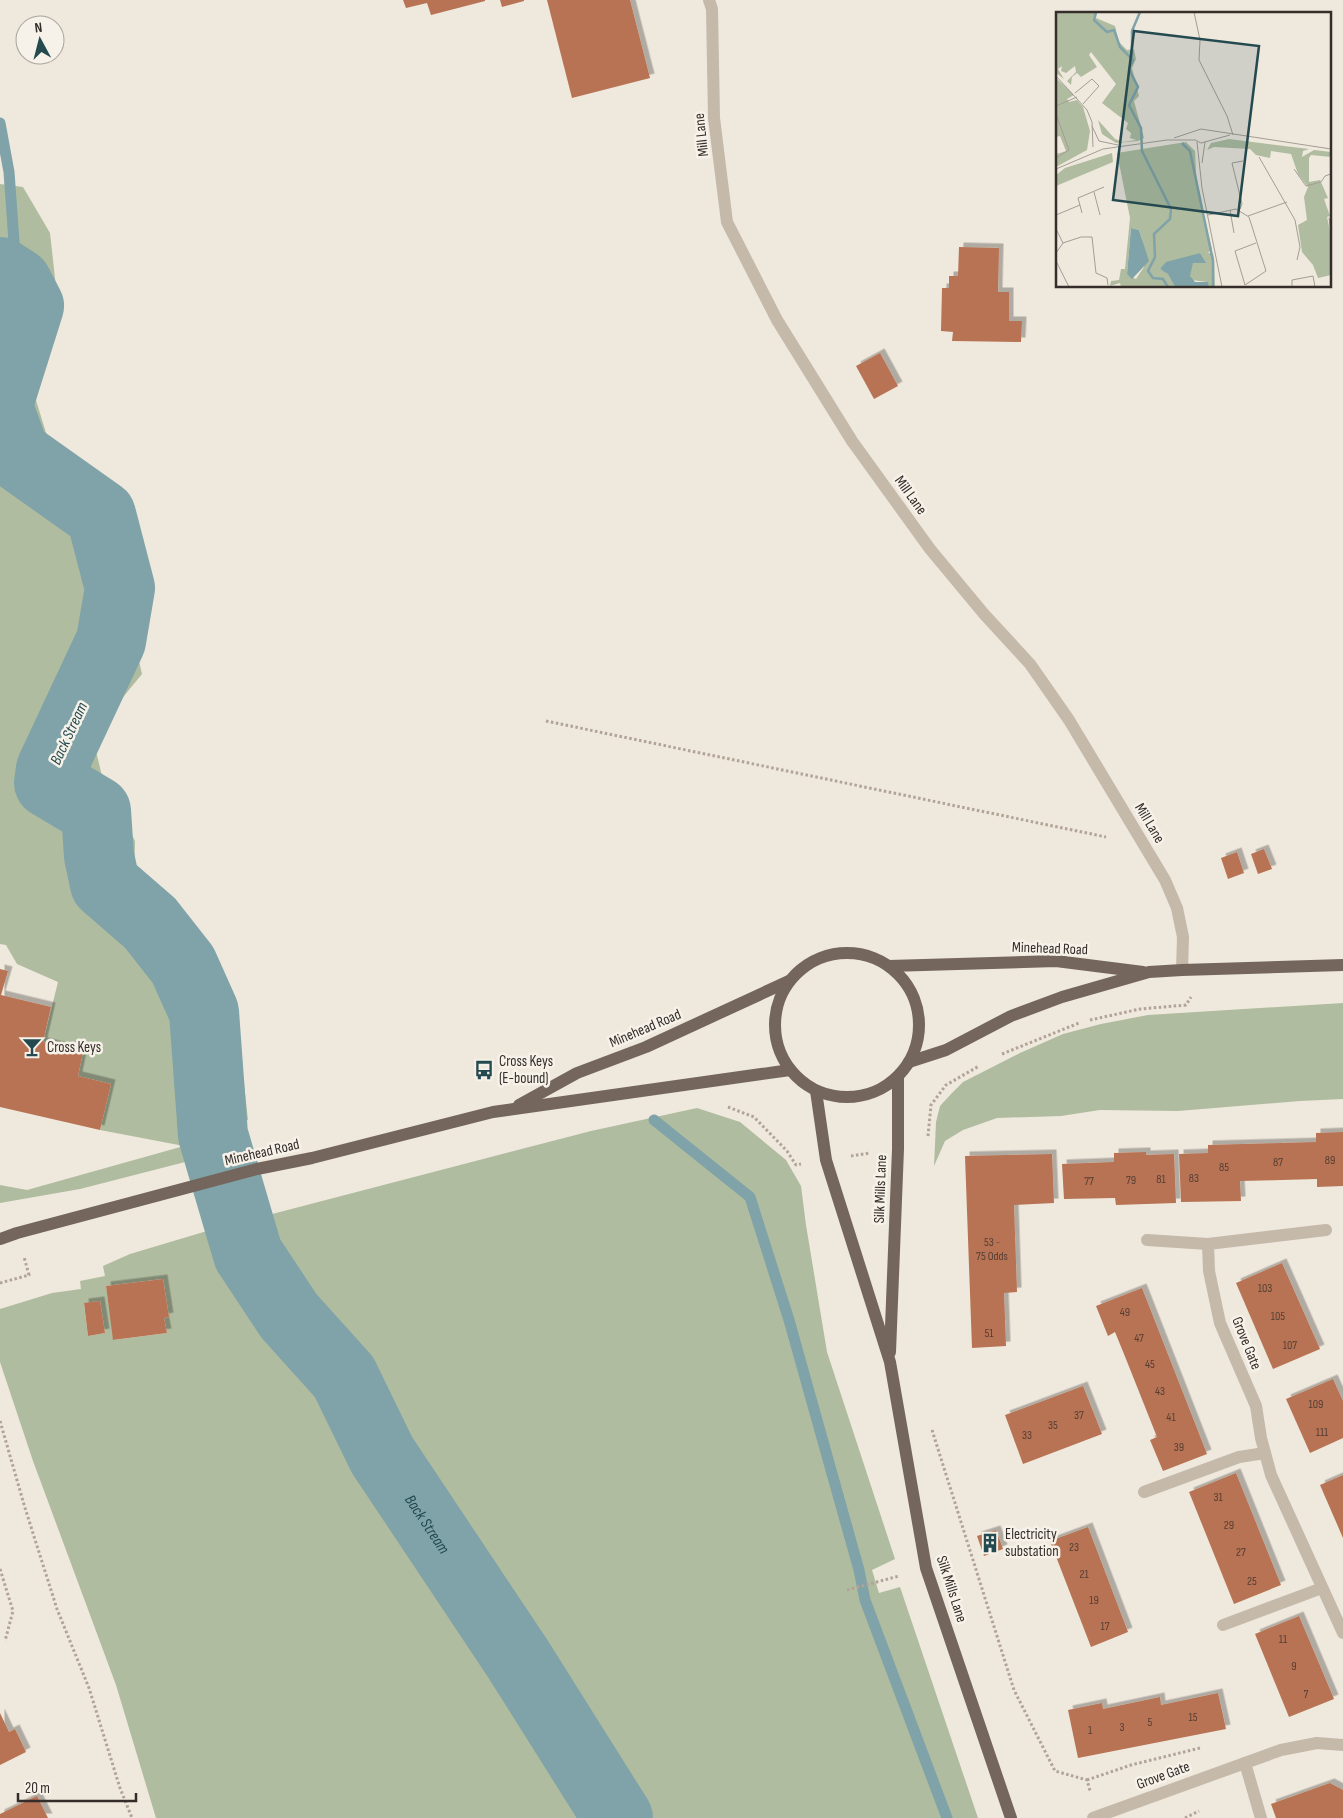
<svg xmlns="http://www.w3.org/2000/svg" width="1343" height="1818" viewBox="0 0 1343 1818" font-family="'Sofia Sans Condensed',sans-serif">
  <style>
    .green { fill: #b0bc9f; fill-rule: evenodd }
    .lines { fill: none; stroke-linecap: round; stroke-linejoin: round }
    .stream { stroke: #7fa3a8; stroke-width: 11 }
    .river { stroke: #7fa3a8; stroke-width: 70 }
    .building { fill: #b77353; filter: url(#shadow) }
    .path { stroke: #b1a395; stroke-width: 3; stroke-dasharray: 2.5 2.5; stroke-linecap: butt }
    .minor { stroke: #c5b9aa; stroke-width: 12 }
    .major { stroke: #74665c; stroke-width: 12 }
    .labels { text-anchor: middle; stroke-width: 5; stroke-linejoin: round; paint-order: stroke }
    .number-label { font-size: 12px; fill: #553e34 }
    .street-label { font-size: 15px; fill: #342d29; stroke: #f7f2e9 }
    .poi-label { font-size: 15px; fill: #342d29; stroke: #f7f2e9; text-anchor: start }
    .water-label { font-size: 16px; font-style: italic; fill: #244a50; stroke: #f7f2e9 }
    .inset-river { fill: none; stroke: #7fa3a8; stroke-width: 2.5 }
    .inset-road { fill: none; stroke: #a49d95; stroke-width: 1 }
    .view { fill: #244a50; fill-opacity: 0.15; stroke: #244a50; stroke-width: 2.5 }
    .inset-edge { fill: none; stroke: #342d29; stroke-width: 2.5 }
  </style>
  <defs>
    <filter id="shadow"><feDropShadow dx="4.5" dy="-4.5" stdDeviation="0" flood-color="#0004"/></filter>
  </defs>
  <rect width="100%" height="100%" fill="#efe8dd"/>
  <g class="green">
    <path d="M0,184l23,3 27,46 7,63 -22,65v36l16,52 54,58 25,90 2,33 10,44 -50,61 11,45 32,61 -1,48 60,72 27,58 22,55 5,46 -63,26 4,15 -109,28 -80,14v-18l27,5 157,-44 -84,-16 11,-46 -33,-8 5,-24 -40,-10 15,-60 -41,-18 -11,-19 -6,-1z"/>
    <path d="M1343,1003v96l-43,2 -122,10 -78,-1 -39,6 -64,2 -34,12 -18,11 -11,25 2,-44 4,-16 12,-13 11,-11 57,-29 43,-19 38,-10 47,-9z"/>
    <path d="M697,1108l43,14 46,38 15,26 5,39 21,127 68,207 -23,11 7,23 21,-6 78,231h-822l-40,-133 -83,-224 -33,-99v-53l52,-16 29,-4 -1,-8 25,-5 -2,-10 27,-12 77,-23 384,-100zM163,1279l6,38 -5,1 3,15 -53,7 -8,-54zM100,1301l5,32 -17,3 -4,-32z"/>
  </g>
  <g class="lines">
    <g class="stream">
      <path d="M0,123l9,49 8,111"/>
      <path d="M654,1120l96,77 39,123 70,250 6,30 82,218"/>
    </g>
    <g class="river">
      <path d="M0,272l17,11 12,23 -29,92"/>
      <path id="s1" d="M0,413l15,41 86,61 19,73 -9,53 -60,128 -2,14 47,28 3,45 6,28 45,39 33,42 21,47 9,123 35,119 41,62 55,61 38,78 136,204 100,159"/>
    </g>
  </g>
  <g class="building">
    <path d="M403,0h82v1l-54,14 -4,-12 -21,5z"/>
    <path d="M500,0h24v1l-22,6z"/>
    <path d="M547,0h83l20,78 -78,20z"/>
    <path d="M959,247l40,1 -1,44h11v29h13l-1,21 -69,-1 1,-9 -12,-1 1,-43h7v-12h9z"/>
    <path d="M880,353l18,33 -24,13 -18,-33z"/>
    <path d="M1264,849l8,20 -14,5 -7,-20z"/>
    <path d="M1237,852l7,21 -16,6 -7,-21z"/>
    <path d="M0,969l8,2 -7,24 50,12 -8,35 40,10 -5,24 33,8 -11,46 -100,-23z"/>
    <path d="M1343,1132v54l-26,1v-8l-77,2 1,20 -60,1 -2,-48 29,-1v-8l108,-3v-9z"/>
    <path d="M1146,1152v3l28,-1 2,49 -60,2 -1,-7 -51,1 -2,-35 52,-2v-9z"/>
    <path d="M1052,1154l2,49 -40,2 3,87 -13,1 2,53 -34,2 -7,-192z"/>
    <path d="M1282,1263l38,86 -47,20 -37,-86z"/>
    <path d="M163,1279l6,38 -5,1 3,15 -54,7 -7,-54z"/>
    <path d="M1142,1288l65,166 -44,17 -13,-31 7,-3 -31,-78 -11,-27 -7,4 -12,-30z"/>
    <path d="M100,1301l5,32 -17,3 -4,-33z"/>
    <path d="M1333,1379l10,22v37l-33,15 -24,-54z"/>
    <path d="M1083,1386l19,48 -79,30 -18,-49z"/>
    <path d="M1236,1473l45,112 -47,19 -45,-112z"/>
    <path d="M1343,1475v63l-23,-53z"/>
    <path d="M1088,1527l40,105 -37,15 -41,-106z"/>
    <path d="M996,1530l7,19 -19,7 -7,-20z"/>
    <path d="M1299,1616l35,83 -45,18 -34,-83z"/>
    <path d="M1218,1693l8,36 -148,29 -10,-48 34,-7 1,6 57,-12 1,8z"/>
    <path d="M0,1713l9,19 6,-3 11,23 -26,13z"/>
    <path d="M1330,1783l13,7v28h-67l-5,-14z"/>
    <path d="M37,1796l11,22h-48v-4z"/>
  </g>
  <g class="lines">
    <g class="path">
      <path d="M546,721l560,116"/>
      <path d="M1090,1020l50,-11 46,-4 5,-8"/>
      <path d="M1002,1054l77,-31"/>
      <path d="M728,1107l26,10 33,34 9,14 5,-1"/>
      <path d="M928,1136l3,-31 15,-20 33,-19"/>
      <path d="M851,1156l19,-3"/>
      <path d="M0,1283l29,-8 -5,-18"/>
      <path d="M0,1421l25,87 32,101 32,79 31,100 12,30"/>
      <path d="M932,1430l82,260 41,81 32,9 3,11"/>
      <path d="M0,1569l13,42 -8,30"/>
      <path d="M847,1590l52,-14"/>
      <path d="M1087,1780l44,-15 69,-17"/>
      <path d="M1185,1818l14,-7"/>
    </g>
    <g class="minor">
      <path d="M709,0l3,9 2,109 13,104 50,98 75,121 78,108 54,65 46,50 39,56 96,160 12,28 6,29 -1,33"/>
      <path d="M1326,1230l-118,14 1,27 11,52 36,83 5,32 10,37 72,158"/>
      <path d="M1147,1240l61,4"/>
      <path d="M1144,1492l95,-35 26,-4"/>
      <path d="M1223,1625l99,-37"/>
      <path d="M1245,1763l16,55"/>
      <path d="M1093,1818l188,-68 36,-7 26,2"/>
    </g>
    <g class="major">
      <circle cx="847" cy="1025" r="72"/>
      <path d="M889,966l167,-5 87,11"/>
      <path d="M909,1062l37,-12 65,-34 51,-19 87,-25 33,-2 161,-5"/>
      <path d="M816,1091l10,69 64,202 36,206 85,250"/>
      <path d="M519,1105l58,-32 69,-26 143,-66"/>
      <path d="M0,1239l17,-6 240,-64 55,-11 181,-46 297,-42"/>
      <path d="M890,1352l8,-203v-72"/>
    </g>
  </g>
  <defs>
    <symbol id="bar-bare" viewBox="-9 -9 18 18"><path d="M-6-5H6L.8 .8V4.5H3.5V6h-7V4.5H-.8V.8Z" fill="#244a50" stroke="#f7f2e9" stroke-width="2.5" paint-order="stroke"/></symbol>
    <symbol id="bus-bare" viewBox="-9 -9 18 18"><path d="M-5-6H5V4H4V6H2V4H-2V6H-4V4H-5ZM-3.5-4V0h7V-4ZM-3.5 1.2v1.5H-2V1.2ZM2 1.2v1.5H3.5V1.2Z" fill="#244a50" stroke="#f7f2e9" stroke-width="2.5" paint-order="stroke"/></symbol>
    <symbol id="building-bare" viewBox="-9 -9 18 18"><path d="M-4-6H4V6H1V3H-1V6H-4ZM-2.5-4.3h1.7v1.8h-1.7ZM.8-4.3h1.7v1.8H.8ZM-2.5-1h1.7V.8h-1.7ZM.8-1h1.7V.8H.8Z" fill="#244a50" stroke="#f7f2e9" stroke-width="2.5" paint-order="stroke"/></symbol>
  </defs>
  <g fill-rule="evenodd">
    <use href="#bar-bare" x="18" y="1033" width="28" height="28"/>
    <use href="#bus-bare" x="470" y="1056" width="28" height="28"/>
    <use href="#building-bare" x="976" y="1529" width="28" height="28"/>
  </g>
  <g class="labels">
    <g class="number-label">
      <text x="1330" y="1164">89</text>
      <text x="1278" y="1166">87</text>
      <text x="1224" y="1171">85</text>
      <text x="1194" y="1182">83</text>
      <text x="1161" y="1183">81</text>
      <text x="1131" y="1184">79</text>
      <text x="1089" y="1185">77</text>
      <text x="992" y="1246">53 -<tspan x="992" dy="14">75 Odds</tspan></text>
      <text x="1265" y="1292">103</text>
      <text x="1125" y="1316">49</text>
      <text x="1278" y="1320">105</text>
      <text x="989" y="1337">51</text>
      <text x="1139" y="1342">47</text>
      <text x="1290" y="1349">107</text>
      <text x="1150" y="1368">45</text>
      <text x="1160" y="1395">43</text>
      <text x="1316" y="1408">109</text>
      <text x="1079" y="1419">37</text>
      <text x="1171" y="1421">41</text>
      <text x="1053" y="1429">35</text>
      <text x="1322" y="1436">111</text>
      <text x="1027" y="1439">33</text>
      <text x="1179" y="1451">39</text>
      <text x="1218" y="1501">31</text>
      <text x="1229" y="1529">29</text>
      <text x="1074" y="1551">23</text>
      <text x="1241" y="1556">27</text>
      <text x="1084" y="1578">21</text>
      <text x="1252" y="1585">25</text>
      <text x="1094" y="1604">19</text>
      <text x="1105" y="1630">17</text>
      <text x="1283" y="1643">11</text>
      <text x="1294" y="1670">9</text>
      <text x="1306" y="1698">7</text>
      <text x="1193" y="1721">15</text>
      <text x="1150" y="1726">5</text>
      <text x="1122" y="1731">3</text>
      <text x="1090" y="1734">1</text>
    </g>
    <g class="street-label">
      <text transform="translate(701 135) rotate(-96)" y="5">Mill Lane</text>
      <text transform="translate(911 495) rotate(54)" y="5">Mill Lane</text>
      <text transform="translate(1150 823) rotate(59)" y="5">Mill Lane</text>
      <text transform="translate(1050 948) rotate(2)" y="5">Minehead Road</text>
      <text transform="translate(645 1028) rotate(-23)" y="5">Minehead Road</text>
      <text transform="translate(262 1152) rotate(-13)" y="5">Minehead Road</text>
      <text transform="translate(880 1189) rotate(-88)" y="5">Silk Mills Lane</text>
      <text transform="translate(1247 1343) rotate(68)" y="5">Grove Gate</text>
      <text transform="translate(952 1589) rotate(72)" y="5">Silk Mills Lane</text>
      <text transform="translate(1163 1775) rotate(-20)" y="5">Grove Gate</text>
    </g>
    <g class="poi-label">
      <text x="47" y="1052">Cross Keys</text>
      <text x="499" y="1066">Cross Keys<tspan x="499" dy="17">(E-bound)</tspan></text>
      <text x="1005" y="1539">Electricity<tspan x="1005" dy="17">substation</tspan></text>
    </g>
    <g class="water-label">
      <text transform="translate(68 733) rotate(-65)" y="6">Back Stream</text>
      <text dy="6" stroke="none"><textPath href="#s1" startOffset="1300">Back Stream</textPath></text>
    </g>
  </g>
  <g transform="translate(1056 12)">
    <rect width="275" height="275" fill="#efe8dd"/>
    <path d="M0,0h41l-1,6 19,8 4,16 8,8 7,-1 2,10 -4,9 7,28 -5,5 10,37 -6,3 -22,2 -14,-9 -4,-14 17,19 8,3 13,-2 -6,-2 1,-5 -5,-4 2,-6 -26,-20 14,-19 -25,-32 -2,3 8,12 -16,10 -4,-4 -5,4 -1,8 -4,-4 9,-9 -1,-6 -9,7 -5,-2 1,-5 -4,3 6,10 -8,-6zM0,66l18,17 -7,4 2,3 8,-2 6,7 7,24 -3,19 -31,17v-13l4,-1 -4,-12 4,12 6,-2 -6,-15 -4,1zM173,127l80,10 -6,2 -1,6 12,-7 17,2v5l-20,-2 -2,3v24l11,-2 8,18 -4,1 6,17 -3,1 4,18v40l-13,3 -5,-13 -11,-13 -4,-27 9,-5 -3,-23 4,-10 -10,-13 -7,-20 -20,-3 -1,7 -14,-3 -6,-6 -36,-2 -7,3 4,-7zM130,130l9,9 2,38 15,60 -4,4h5l1,7 1,27h-6l-2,-5 -16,-2 -2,-9 4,-8h11l-4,-10 -40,16 8,4 7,14h-54l-1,-4 -10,3 1,-5 8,-1 2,-11h4l5,-51 -13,-65zM75,216l8,2 3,9 2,28 -8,12 -9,-5zM56,141l1,9 -57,24v-11l9,-7z" fill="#b0bc9f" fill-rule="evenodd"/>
    <path d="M75,216l8,2 10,31 -17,18 -5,-5zM144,241l6,10h-13l-3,13 5,6h13l1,5h-34l-7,-13 -8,-5 6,-7z" fill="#7fa3a8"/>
    <path class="inset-river" d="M40,0l-2,8 13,12 7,-2 6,17 13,13 -4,9 9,18 -9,18 12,23 1,23 29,58 -1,10 -16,15 1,23 -7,14 5,7 10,1 5,8M76,46v-27l8,-19M126,131l8,8 23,110v26"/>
    <path class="inset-road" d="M138,0l6,28 -1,20 28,56 6,19M0,64l31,34 5,12 1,25M19,81l17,-14 7,7 -16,18M0,94l21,-9M0,102l13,36 -13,8M36,114l7,15M118,126l27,-9 130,20M43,129l19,4M141,130l5,46 20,99M203,145l36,63 5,27 -3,13M146,151l3,-21M0,157l47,-20 64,-9h28l6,3 29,-8M238,157l12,17 15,-4 4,-6 6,-2M38,180l6,23M184,197l2,-5 -10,-41 11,-2M174,198l4,23M26,201l-4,-15 26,-11M0,203l24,-10M152,203l28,-6 13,8 17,54 -21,14 -10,-34 21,-8M192,204l39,-14M273,206l2,15M0,217l7,14M0,241l7,-10 18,-6h11l4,36 11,5 1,7M0,249l13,26M236,275v-7l21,-4 2,11"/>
    <path class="view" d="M78,19l125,15 -21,170 -125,-16z"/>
    <rect width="275" height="275" class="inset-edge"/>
  </g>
  <g transform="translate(40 40) rotate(353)"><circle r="24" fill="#f7f2e9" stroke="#a9a39c"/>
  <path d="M0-4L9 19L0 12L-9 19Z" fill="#244a50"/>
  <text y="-8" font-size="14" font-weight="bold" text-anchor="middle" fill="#342d29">N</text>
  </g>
  <path d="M18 1793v8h118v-8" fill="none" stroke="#342d29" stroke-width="2.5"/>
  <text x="25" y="1793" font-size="15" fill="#342d29" stroke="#f7f2e9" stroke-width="4" paint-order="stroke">20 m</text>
</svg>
